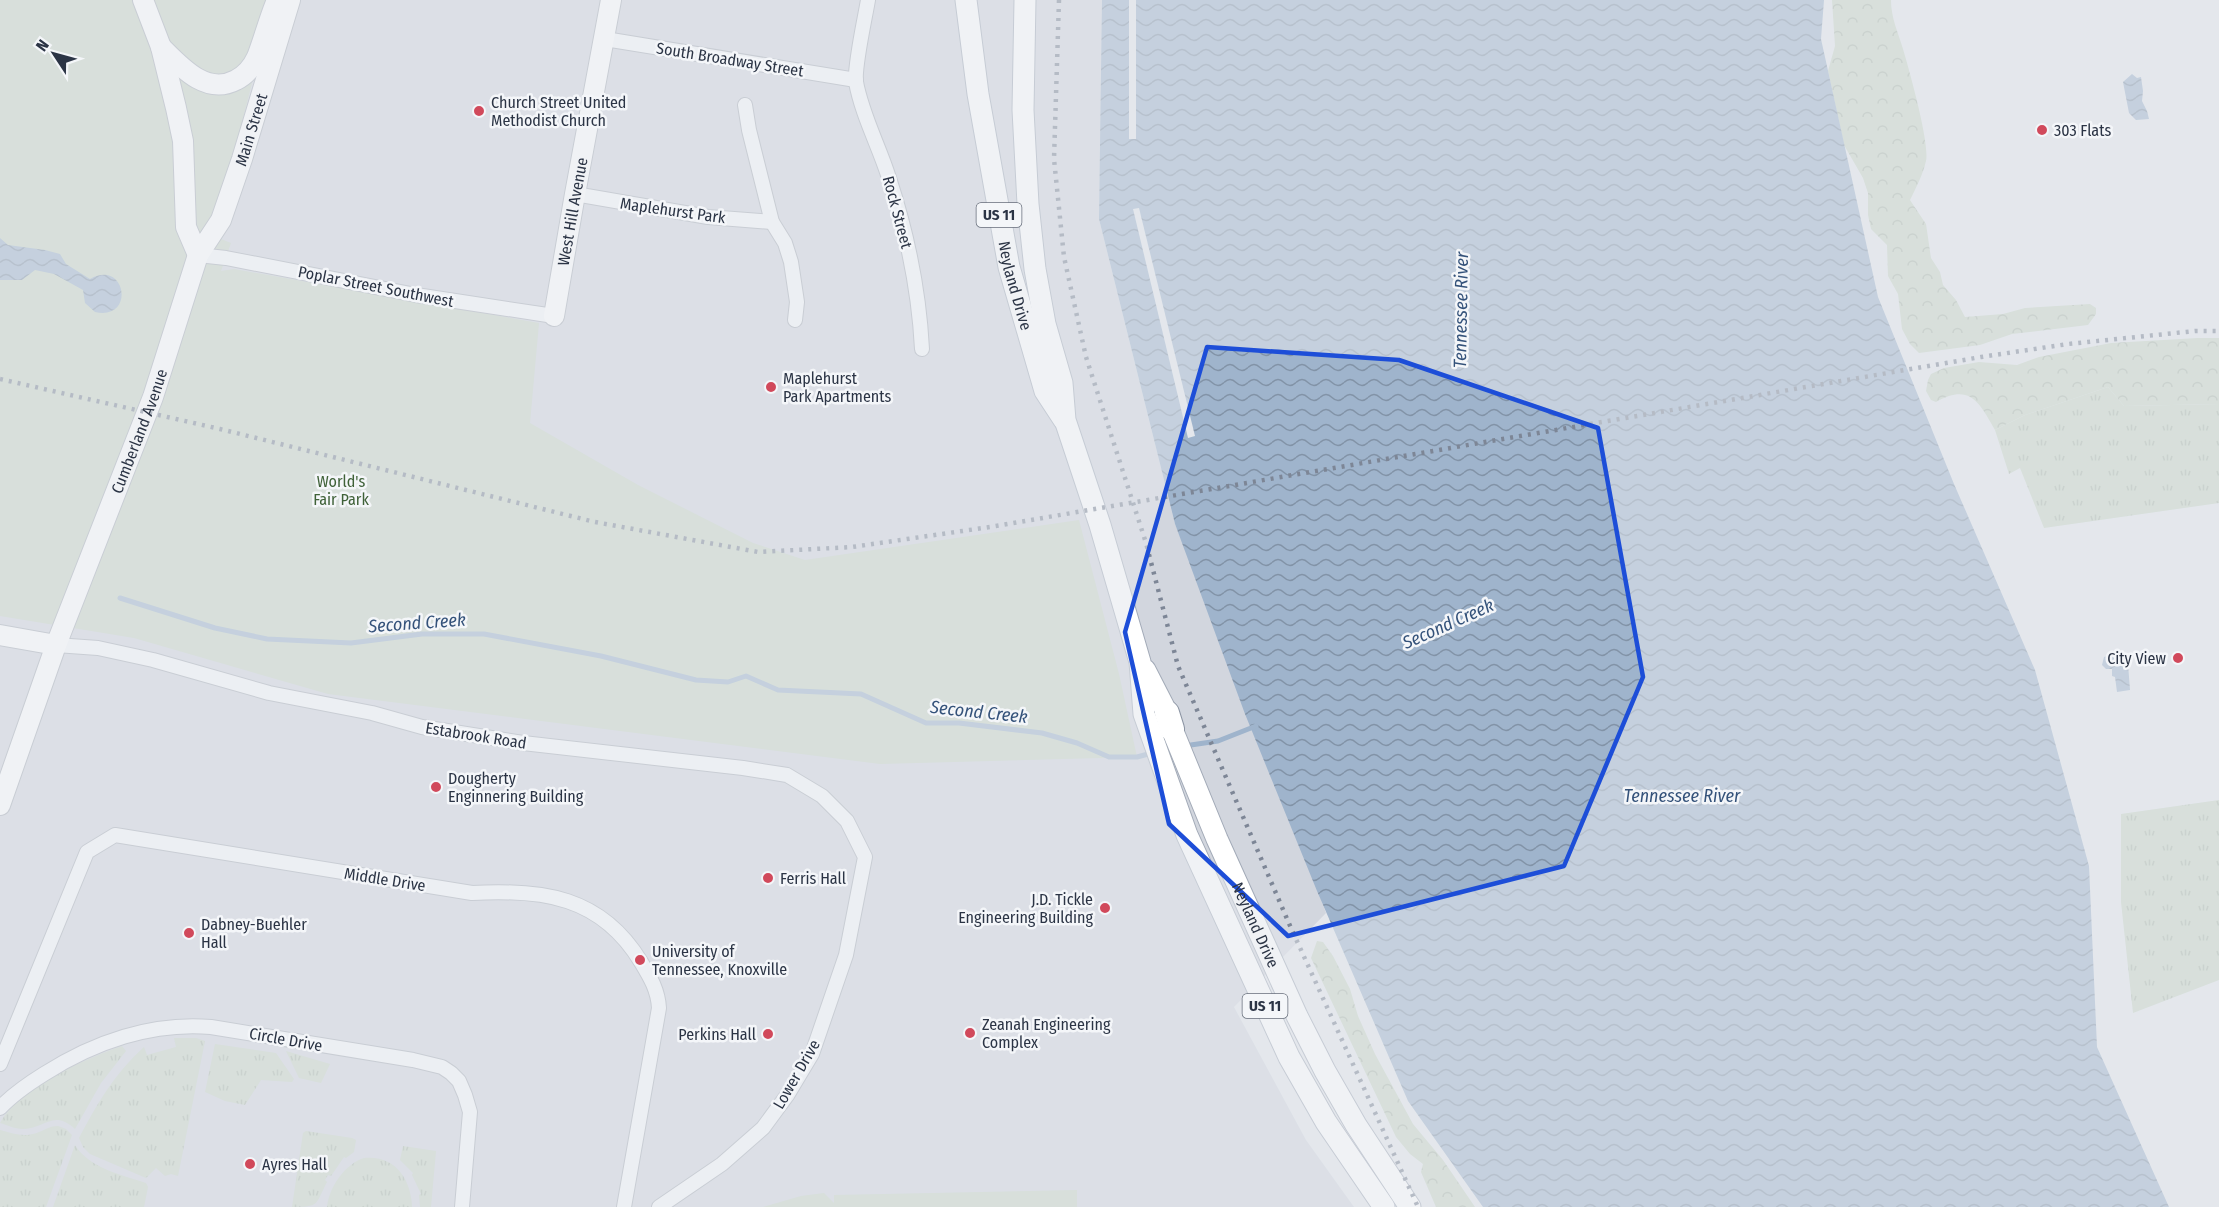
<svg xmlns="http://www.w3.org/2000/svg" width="2219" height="1207" viewBox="0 0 2219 1207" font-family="'Fira Sans Condensed',sans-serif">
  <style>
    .built { fill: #d2d6de }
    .grass { fill: url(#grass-tufts) }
    .forest { fill: url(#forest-crowns) }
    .park { fill: #c9d6c5 }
    .water { fill: url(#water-waves) }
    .pier { fill: #e4e7ec }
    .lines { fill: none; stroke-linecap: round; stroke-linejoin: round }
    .stream { stroke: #9fb4cc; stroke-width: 5 }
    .street-casing { stroke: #a9aeb7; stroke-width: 16 }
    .secondary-casing { stroke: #a9aeb7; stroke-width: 22 }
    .primary-casing { stroke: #a3abb8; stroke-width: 23 }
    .highway-casing { stroke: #8b94a3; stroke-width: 26 }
    .street { stroke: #f7f8fa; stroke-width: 14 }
    .secondary { stroke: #fff; stroke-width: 20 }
    .primary { stroke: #fff; stroke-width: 21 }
    .highway { stroke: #fff; stroke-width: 24 }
    .rail { stroke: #7d8696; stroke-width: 4.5; stroke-dasharray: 3 6; stroke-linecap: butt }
    .marked { fill: none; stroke: #1d4ed8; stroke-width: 4.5; stroke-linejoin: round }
    .poi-dot { fill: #d1495b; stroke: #f4f6f9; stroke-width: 2 }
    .labels { text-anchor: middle; stroke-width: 5; stroke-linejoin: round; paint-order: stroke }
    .shield { fill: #f4f6f9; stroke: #676e7b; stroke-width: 1.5 }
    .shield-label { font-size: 15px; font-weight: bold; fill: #2b3445 }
    .street-label { font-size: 16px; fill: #2b3445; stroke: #f4f6f9 }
    .poi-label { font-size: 16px; fill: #2b3445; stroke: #f4f6f9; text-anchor: start }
    .park-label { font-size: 16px; fill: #3f6138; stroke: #f4f6f9 }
    .water-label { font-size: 18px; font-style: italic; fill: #34527a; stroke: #f4f6f9 }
  </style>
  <defs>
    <pattern id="grass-tufts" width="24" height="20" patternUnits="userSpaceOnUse" patternTransform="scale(1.5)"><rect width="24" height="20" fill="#c9d6c5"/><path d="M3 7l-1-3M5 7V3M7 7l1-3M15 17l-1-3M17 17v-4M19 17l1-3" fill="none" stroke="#adb8ab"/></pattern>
    <pattern id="forest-crowns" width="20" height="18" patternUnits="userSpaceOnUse" patternTransform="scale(1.5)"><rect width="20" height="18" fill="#c9d6c5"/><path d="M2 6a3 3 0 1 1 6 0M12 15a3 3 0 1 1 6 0" fill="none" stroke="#adb8ab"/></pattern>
    <pattern id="water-waves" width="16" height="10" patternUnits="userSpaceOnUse" patternTransform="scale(1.5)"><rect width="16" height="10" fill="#9fb4cc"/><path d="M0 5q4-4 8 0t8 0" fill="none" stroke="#8293a7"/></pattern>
  </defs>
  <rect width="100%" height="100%" fill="#e4e7ec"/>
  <path class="built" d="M0,0h1104l-5,219 76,305 93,231 58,158 -92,94 72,133 48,67h-1354z"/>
  <g class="grass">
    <path d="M2108,387l16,19 95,-2v99l-175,25 -24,-60 -11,6 -14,-44 30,-15z"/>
    <path d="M2219,800v180l-86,33 -12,-111v-88z"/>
    <path d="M174,1038h22l9,3 -27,135 -7,-2 -6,2 -9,-8 -10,10 -56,-24 -7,-7 -4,-9c18,-34 36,-65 65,-91l3,8 29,-8z"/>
    <path d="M215,1044l61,9 18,26 -2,3 -31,-2 -16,25 -20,-4 -20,-9z"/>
    <path d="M122,1046l4,5 -25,32 -26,46c-22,-20 -30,0 -52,0 -8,0 -16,-4 -23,-6 20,-36 85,-64 122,-77z"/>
    <path d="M286,1051l44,13 -9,19 -22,-5z"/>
    <path d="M58,1126l8,3 6,6 -26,72h-46v-77c14,4 25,8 39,2 8,-3 11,-6 19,-6z"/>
    <path d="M306,1131l46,7 4,2 -2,12 -8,6 -2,-1 -13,19 -3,-1 -3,5 2,2c-12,23 -7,25 -35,25l11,-74z"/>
    <path d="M75,1145c14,23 47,30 71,38l2,4 -4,20h-91z"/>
    <path d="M403,1146l33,5 -5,56h-11l-1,-12 2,-1 -9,-19 1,-2 -13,-13z"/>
    <path d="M364,1158c31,-3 47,21 48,49h-85c2,-20 18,-43 37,-49z"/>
  </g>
  <g class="forest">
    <path d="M1832,0h59c0,18 7,32 12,49 6,20 27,95 23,112 -3,13 -10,27 -16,39l16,24 5,34 9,14 3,13 13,15 9,17 38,-3 22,-6 65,-4 6,4v6l-8,11 -76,9 -32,11 -61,8 -9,-9 -8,-15 -4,-35 -10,-18 -1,-31 -16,-16 -3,-14v-22l-5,-15 -19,-33 -16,-74 7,-25z"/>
    <path d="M2198,338h21v66l-95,2 -16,-19 -83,28 -30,15c-16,-28 -25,-47 -59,-28l-5,-2 -5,-9 2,-11 3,-6 13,-6 35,-6 38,3 22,-8 72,-14z"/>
    <path d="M1317,941l6,1 10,14 17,33 8,27 17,38 38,70 30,36 32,47h-39l-15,-35 2,-8 -13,-10 -14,-17 -85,-179z"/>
  </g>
  <g class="park">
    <path d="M0,0h268l-20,50 5,29 -20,79 -27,75 25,10 -10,28 13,-2 305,54 -9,100 108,62 115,58 52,17 274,-40 40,154 18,83 -257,7 -552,-70 -194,-56 -134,-22z"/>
    <path d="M1077,1190v17h-314l38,-11 23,-3 10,10v-8z"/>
  </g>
  <g class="water">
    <path d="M1102,0h722l-3,39 57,258 76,187 81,186 54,196 8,181 72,160h-686l-75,-106 -91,-210 -72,-177 -70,-190 -76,-305z"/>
    <path d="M2132,74l5,4 4,-1 2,14 -1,10 5,10 2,8 -13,1 -7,-7 -6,-31z"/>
    <path d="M0,238l8,7 37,5 15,4 6,10 24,15c36,-21 46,42 5,33l-10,-9 -2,-13 -29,-16 -19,-4 -13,10h-22z"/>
    <path d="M2110,655l4,1 3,6h3v4l8,-2 2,26 -13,2 -2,-15 -3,-1v-7h-6l-4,-4 2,-8z"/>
  </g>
  <g class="pier">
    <rect x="1129" y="0" width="7" height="139"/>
    <path d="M1139,208l56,228 -7,2 -55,-229z"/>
  </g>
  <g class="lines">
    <g class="stream">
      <path d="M120,598l95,30 52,11 84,4 71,-9h62l117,22 95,24 32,2 18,-6 32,14 83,4 65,29h33l83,10 35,10 32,14h28l15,-4"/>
      <path d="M1184,746l34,-5 38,-15"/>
    </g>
    <defs>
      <g id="street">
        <path d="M868,0c-3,18 -14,67 -12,82 6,33 23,64 33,96 18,55 30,113 33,171"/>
        <path d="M605,39l251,41"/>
        <path d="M745,105l4,25 23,92 13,21 6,19 6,40 -2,18"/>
        <path d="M575,194l133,23 64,5"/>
        <path d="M198,255l28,3 190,37 138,21"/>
        <path d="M56,645l42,3 55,12 116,33 103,20 50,14 101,16 220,25 44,7 35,21 25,25 18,36 -19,98 -34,99 -24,40 -25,34 -41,36 -63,43"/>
        <path d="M0,1064l87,-212 28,-17 357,58c70,-4 129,3 169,69 9,15 17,28 18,46l-35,199"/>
        <path d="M0,1108c13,-14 28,-24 44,-34 50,-32 108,-52 167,-47l202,33 29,7 9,6 8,8 6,14 5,17 -8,95"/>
      </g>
      <g id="secondary">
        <path d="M143,0l18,47 15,61 7,33 3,86 12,28"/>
        <path d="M161,47c19,19 45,49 75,33 10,-5 16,-12 21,-23 7,-18 12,-38 20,-57"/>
        <path id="s1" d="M554,316l21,-122 36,-194"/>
        <path d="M0,635l56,10"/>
        <path id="s2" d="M0,805l56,-160 97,-248 45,-142 23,-35 21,-61 48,-159"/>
      </g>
      <g id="primary">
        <path id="s3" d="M966,0l12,94 31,173 36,124 19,29"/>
        <path d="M1025,0l-2,110 5,94 7,65 10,55 17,59 3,37 35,105 40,137 4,52 43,121 102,222 37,65 58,85"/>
        <path d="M1145,670l22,43"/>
        <path id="s4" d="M1172,729l45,110 80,177 28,55 31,54 54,82"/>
      </g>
      <path id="highway" d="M1167,713l5,16"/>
    </defs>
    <use href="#street" class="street-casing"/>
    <use href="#secondary" class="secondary-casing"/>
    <use href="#primary" class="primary-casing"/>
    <use href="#highway" class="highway-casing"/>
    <use href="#street" class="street"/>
    <use href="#secondary" class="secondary"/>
    <use href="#primary" class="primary"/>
    <use href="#highway" class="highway"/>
    <g class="rail">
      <path d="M1059,0l-5,159 10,98 22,100 60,186 32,123 113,262 127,279"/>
      <path d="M0,379l220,50 375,93 163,30 94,-5 138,-20 991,-170 87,-13 127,-13h24"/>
    </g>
  </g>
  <path d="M0 0H2219V1207H0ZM1207,347l192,13 199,68 45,249 -79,189 -276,70 -119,-112 -44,-192z" fill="#e4e7ec" fill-opacity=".55" fill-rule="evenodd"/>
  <path class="marked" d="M1207,347l192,13 199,68 45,249 -79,189 -276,70 -119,-112 -44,-192z"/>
  <g class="poi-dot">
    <circle cx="479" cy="111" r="6"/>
    <circle cx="2042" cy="130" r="6"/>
    <circle cx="771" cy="387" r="6"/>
    <circle cx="2178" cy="658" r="6"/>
    <circle cx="436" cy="787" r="6"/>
    <circle cx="768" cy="878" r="6"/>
    <circle cx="1105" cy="908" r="6"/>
    <circle cx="189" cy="933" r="6"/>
    <circle cx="640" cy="960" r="6"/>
    <circle cx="970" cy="1033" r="6"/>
    <circle cx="768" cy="1034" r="6"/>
    <circle cx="250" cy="1164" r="6"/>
  </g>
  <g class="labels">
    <g class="shield">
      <rect x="976.5" y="203" width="45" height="24" rx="4.5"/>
      <rect x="1242.5" y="994" width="45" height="24" rx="4.5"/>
    </g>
    <g class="shield-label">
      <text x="999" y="220">US 11</text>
      <text x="1265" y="1011">US 11</text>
    </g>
    <g class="street-label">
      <text transform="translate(730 59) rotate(9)" y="6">South Broadway Street</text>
      <text dy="6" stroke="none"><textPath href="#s2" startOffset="722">Main Street</textPath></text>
      <text transform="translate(673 210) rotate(8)" y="6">Maplehurst Park</text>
      <text dy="6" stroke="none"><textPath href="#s1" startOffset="106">West Hill Avenue</textPath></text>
      <text transform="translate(898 212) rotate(75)" y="6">Rock Street</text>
      <text dy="6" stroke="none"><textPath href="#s3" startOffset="290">Neyland Drive</textPath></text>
      <text transform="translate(376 286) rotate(11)" y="6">Poplar Street Southwest</text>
      <text dy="6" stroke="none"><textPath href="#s2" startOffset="399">Cumberland Avenue</textPath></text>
      <text transform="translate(476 735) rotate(9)" y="6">Estabrook Road</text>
      <text transform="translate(385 879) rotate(9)" y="6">Middle Drive</text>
      <text dy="6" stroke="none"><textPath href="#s4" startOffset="213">Neyland Drive</textPath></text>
      <text transform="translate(286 1039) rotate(10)" y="6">Circle Drive</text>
      <text transform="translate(796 1074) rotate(-60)" y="6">Lower Drive</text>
    </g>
    <g class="poi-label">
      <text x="491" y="108">Church Street United<tspan x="491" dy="18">Methodist Church</tspan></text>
      <text x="2054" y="136">303 Flats</text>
      <text x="783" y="384">Maplehurst<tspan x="783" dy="18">Park Apartments</tspan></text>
      <text x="2166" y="664" text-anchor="end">City View</text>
      <text x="448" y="784">Dougherty<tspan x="448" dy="18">Enginnering Building</tspan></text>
      <text x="780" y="884">Ferris Hall</text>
      <text x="1093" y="905" text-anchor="end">J.D. Tickle<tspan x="1093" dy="18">Engineering Building</tspan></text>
      <text x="201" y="930">Dabney-Buehler<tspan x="201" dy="18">Hall</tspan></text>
      <text x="652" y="957">University of<tspan x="652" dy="18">Tennessee, Knoxville</tspan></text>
      <text x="982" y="1030">Zeanah Engineering<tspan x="982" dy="18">Complex</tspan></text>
      <text x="756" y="1040" text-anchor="end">Perkins Hall</text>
      <text x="262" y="1170">Ayres Hall</text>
    </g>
    <g class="park-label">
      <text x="341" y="487">World's<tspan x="341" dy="18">Fair Park</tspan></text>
    </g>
    <g class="water-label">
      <text transform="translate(1461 310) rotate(-89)" y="6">Tennessee River</text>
      <text transform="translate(417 623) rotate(-4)" y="6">Second Creek</text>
      <text transform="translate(1448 624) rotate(-24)" y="6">Second Creek</text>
      <text transform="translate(979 712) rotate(6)" y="6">Second Creek</text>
      <text x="1682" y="802">Tennessee River</text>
    </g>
  </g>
  <g transform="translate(54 54) rotate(306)" stroke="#f4f6f9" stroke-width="4.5" paint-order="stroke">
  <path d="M0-4.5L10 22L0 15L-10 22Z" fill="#2b3445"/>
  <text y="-9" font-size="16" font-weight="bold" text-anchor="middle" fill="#2b3445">N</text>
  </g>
</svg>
